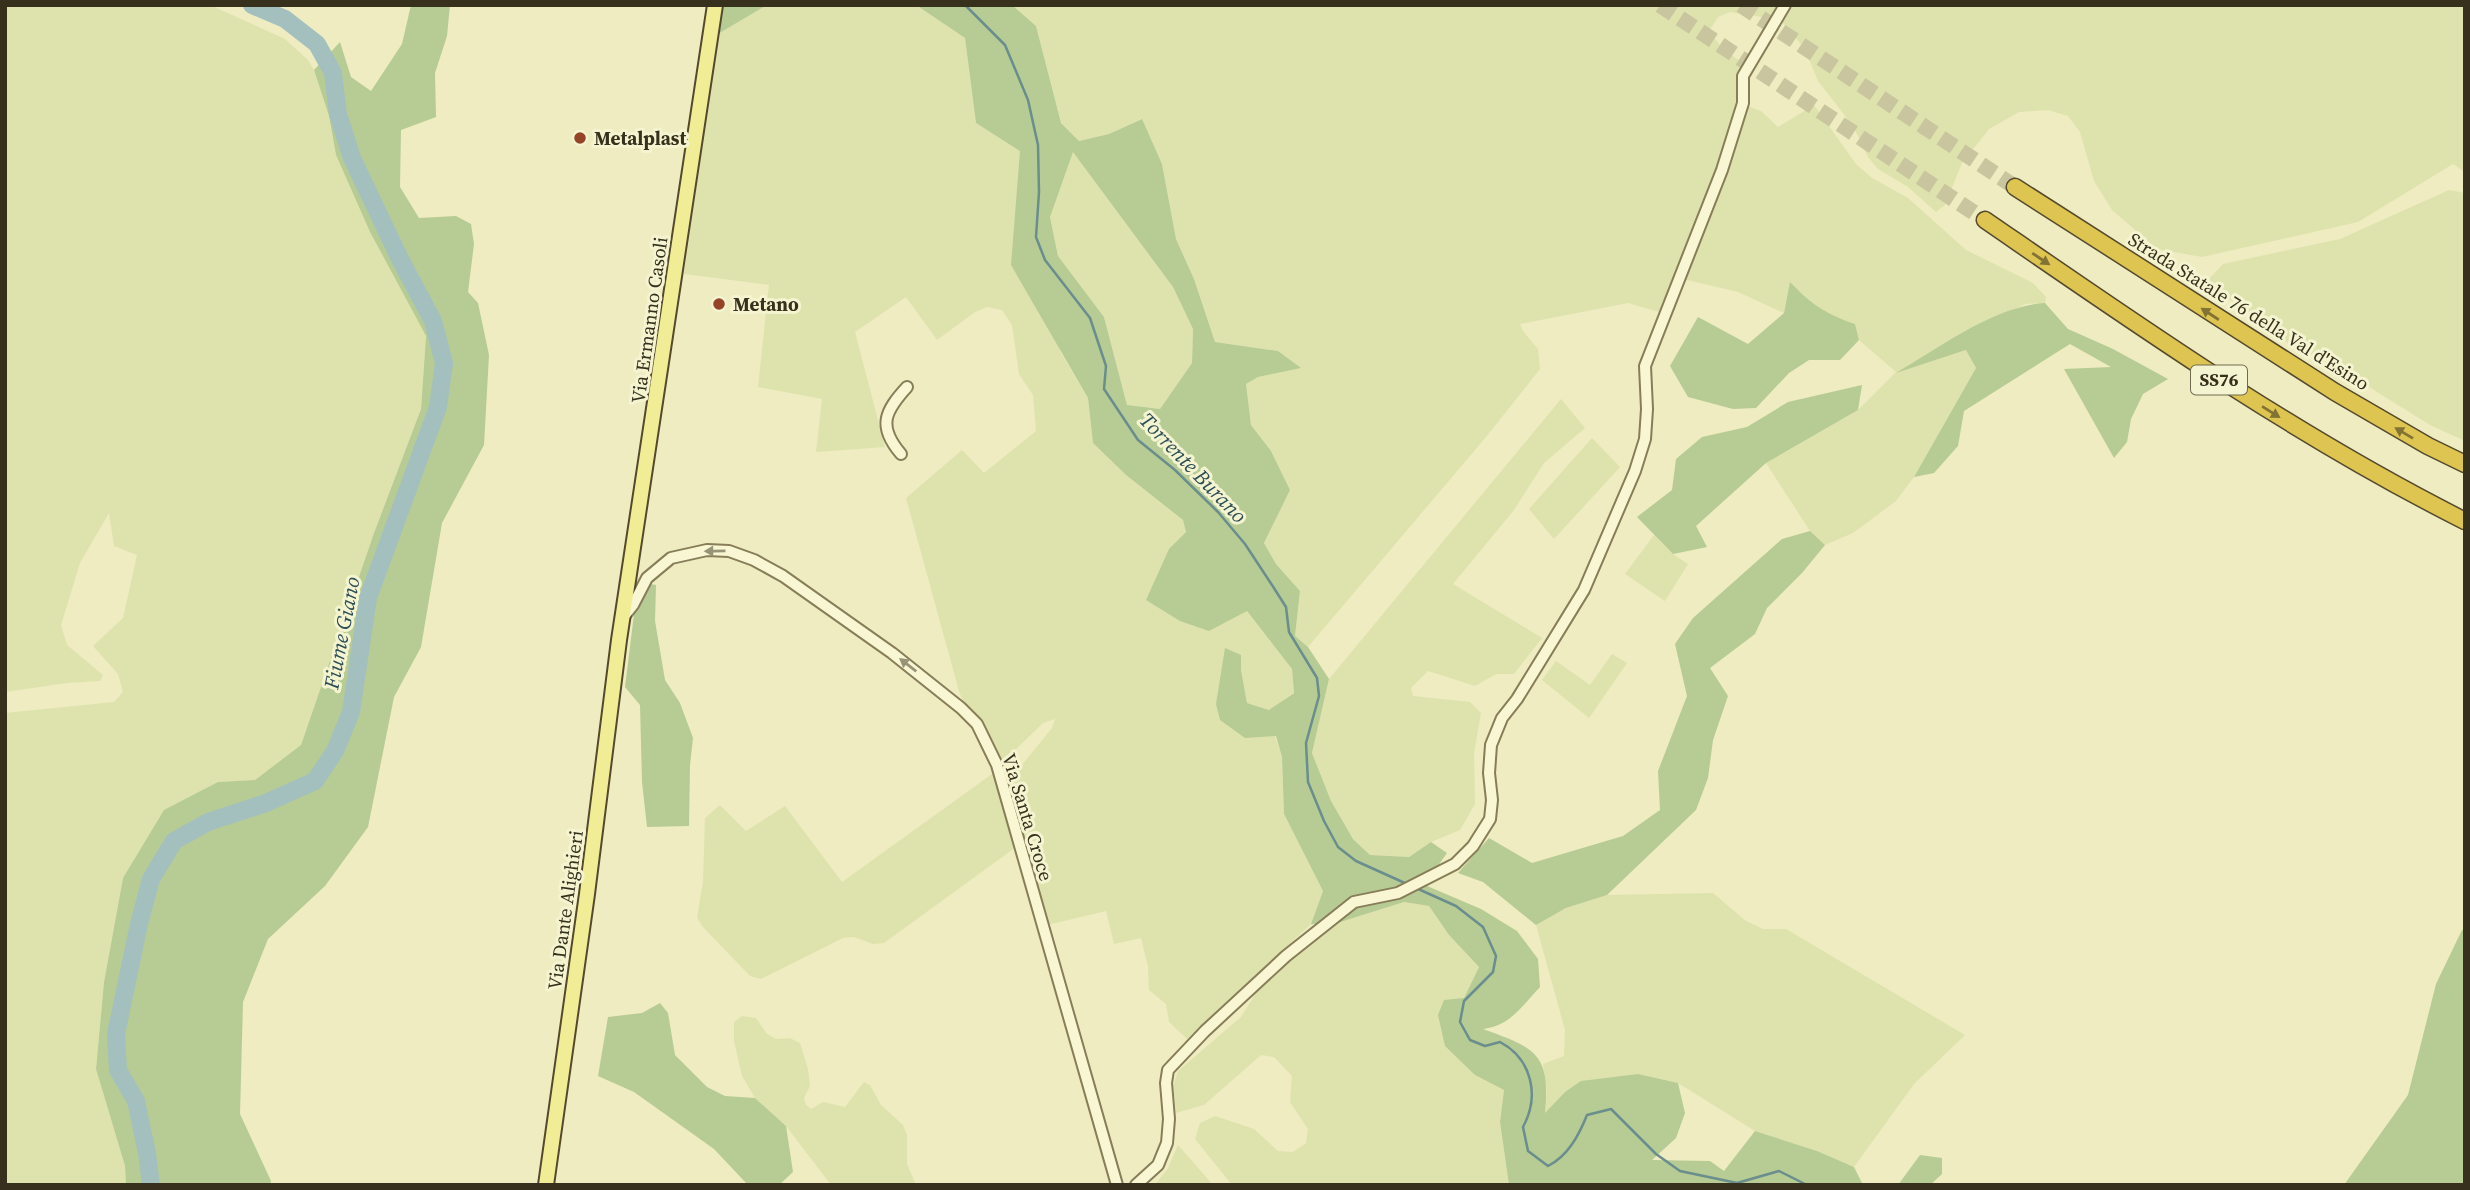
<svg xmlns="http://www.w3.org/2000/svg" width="2470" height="1190" viewBox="0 0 2470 1190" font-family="'Source Serif 4',serif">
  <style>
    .farmland { fill: #dee3ae }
    .green { fill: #b7cb94; fill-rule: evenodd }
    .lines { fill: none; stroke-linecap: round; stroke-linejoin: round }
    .stream { stroke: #6a8d8d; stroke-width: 2.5 }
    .river { stroke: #a3c0bf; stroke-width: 18 }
    .highway-tunnel { stroke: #c9c69f; stroke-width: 16; stroke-dasharray: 16 8; stroke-linecap: butt }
    .minor-casing { stroke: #877d58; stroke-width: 14 }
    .major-casing { stroke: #54492d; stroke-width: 18 }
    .highway-casing { stroke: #54492d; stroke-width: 19 }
    .minor { stroke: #f9f7d3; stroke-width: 10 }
    .major { stroke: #f1ed97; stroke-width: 14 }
    .highway { stroke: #dec450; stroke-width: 16 }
    .oneway { fill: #827334 }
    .oneway2 { fill: #989478 }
    .poi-dot { fill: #954428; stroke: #f5f4d0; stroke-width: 2.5 }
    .labels { text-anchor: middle; stroke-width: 6; stroke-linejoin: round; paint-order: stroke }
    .shield { fill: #f5f4d0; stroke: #6f6b53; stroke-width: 2 }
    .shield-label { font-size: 18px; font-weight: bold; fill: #36301d }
    .poi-label { font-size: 19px; font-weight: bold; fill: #36301d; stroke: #f5f4d0; text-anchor: start }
    .street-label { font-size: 19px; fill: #36301d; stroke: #f5f4d0 }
    .water-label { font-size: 21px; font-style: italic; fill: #2c4e56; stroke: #f5f4d0 }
  </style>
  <rect width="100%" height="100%" fill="#eeecc0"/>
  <g class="farmland">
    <path d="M5,5h205l75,34 23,21 6,10 15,46 7,39 34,77 56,104 -5,73 -47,124 -73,212 -46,35 -37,2 -95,96 -19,104 -8,87 29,97 1,19h-121v-472l109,-11 9,-10 -5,-18 -25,-28 30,-28 14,-63 -23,-9 -5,-33 -29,50 -19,62 6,20 36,30 -3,6 -33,2 -62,9z"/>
    <path d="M767,5h149l49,33 11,85 44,27 40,201 28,47 5,45 33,32 57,45 3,12 -17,18 78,61 45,58 2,23 -24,18 -23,-7 -6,-33v-15l-25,49 59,32 7,21 2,57 39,77 -12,33 -124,115 -18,-17 -3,-18 -17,-14 -1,-24 -7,-28 -27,6 -8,-33 -59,14 -24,-85 -14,-59 43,-53 3,-9 -12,4 -42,41 -20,-40 -17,-20 -5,-13 -53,-193 56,-48 22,23 52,-42 -3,-36 -14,-21 -7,-49 -10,-15 -15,-3 -12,5 -38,28 -31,-43 -51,35 30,115 -69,5 6,-53 -64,-12 11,-102 -85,-11 34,-240z"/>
    <path d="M1012,5h765l-8,13 -39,-6 -12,5 -9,14 14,18 22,16 -5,10 -8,52 -15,44 -58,141 -31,-9 -108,21 3,7 15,18 2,20 -54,68 -178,210 -13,-11 5,-45 -24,-27 -12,-21 26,-53 -19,-39 -20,-26 -5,-41 12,-7 42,-9 -22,-17 -63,-9 -21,-63 -18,-40 -14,-75 -21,-45 -32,15 -30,7 -18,-18 -25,-97z"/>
    <path d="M1792,5h673v167l-12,-8 -95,58 -156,35 -45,-8 -45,-39 -18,-29 -14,-49 -12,-16 -20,-6 -29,2 -30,17 -27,34 -17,42 -9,7 -28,-25 -30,-18 -10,-12 -15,-31 -35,-45 -13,-32 -24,-28z"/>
    <path d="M1745,105l16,6 17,16 36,-22 42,59 16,14 36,20 58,52 67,33 13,14 -1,6 -20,1 -124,67 66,-21 9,18 -62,109 -18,24 -43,32 -28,12 -15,-14 -44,-68 92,-53 38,-38 -37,-32 -4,-16 -23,-7 -29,-22 -13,-12 -6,30 -46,-21 -55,-13 55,-141z"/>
    <path d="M1073,151l100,136 20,42 -1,34 -32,46 -33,-4 -23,-88 -46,-61 -8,-40z"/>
    <path d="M2449,190l16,3v248l-35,-16 -80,-50 -63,-33 -81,-60 17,-18 117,-25z"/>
    <path d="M1561,399l24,29 -41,35 -30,47 -61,74 89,54 -28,36h-18l-21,12 -47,-15 -17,17 2,8 57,6 11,11 -7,40 1,51 -15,26 -29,12 -22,15 -39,-2 -17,-16 -22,-38 -19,-48 17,-74z"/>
    <path d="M1592,438l28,29 -66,72 -25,-30z"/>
    <path d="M1654,535l19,19 15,10 -23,37 -40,-27z"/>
    <path d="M1612,654l15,9 -38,55 -47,-38 14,-19 34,24z"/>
    <path d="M992,774l4,2 20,71 -132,96 -11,1 -19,-7 -11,1 -82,41 -11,-3 -48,-50 -5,-9 6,-35 2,-64 15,-13 26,26 39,-25 57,76z"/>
    <path d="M1713,893l33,28 17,8h23l179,106 -51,49 -60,83 -37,-16 -62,-20 -77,-48 -40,-9 -73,18 -20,22 2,-22 -4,-28 21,-8 1,-26 -29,-105 30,-17 41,-13z"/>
    <path d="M1404,902l25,4 20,29 30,32 -15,31 11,77 29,15 -4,32 9,63h-277l-37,-46 5,-16 15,-7 39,13 24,22 15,1 13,-9 2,-14 -18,-27 2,-26 -18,-19 -13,-2 -57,50 -28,8 -3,-27 5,-15 63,-54 22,-35 68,-57z"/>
    <path d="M742,1016l14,2 11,16 9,5 14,-1 10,5 8,26 2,17 -6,12 2,7 5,4 12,-7 22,5 19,-25 6,3 11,20 22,20 4,10v29l9,21h-85l-45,-59 -31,-28 -13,-22 -8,-35v-19z"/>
    <path d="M1178,1145l35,40h-58l13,-17z"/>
  </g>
  <g class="green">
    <path d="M411,5h39l-3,31 -12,37 1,44 -35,13 -1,57 19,31 37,-2 15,8 3,20 -6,48 10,11 11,52 -5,90 -42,78 -21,124 -27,50 -26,130 -43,59 -57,53 -25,63 -3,112 31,67 -1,4h-144l-1,-19 -29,-97 8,-87 19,-104 41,-68 54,-28 37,-2 46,-35 73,-212 47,-124 5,-73 -56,-104 -34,-77 -7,-39 -15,-46 26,-28 11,35 20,14 31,-47z"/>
    <path d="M723,5h44l-49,29z"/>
    <path d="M916,5h96l24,21 25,97 18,18 30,-7 33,-15 20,45 14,75 18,40 21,63 63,9 23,17 -43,9 -12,7 5,41 20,26 19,39 -26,53 12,21 24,27 -5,45 13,11 21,32 -17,74 19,48 22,38 17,16 39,2 22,-15 16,11 -12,17 -8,16 54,23 36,22 21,28 2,28c-18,19 -30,39 -57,42 52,19 68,24 62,84l20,-21 16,-11 57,-7 40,9 7,30 -9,25 -24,22 58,1 14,10 31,-40 62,20 37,16 9,18h-354l-9,-63 4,-32 -29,-15 -30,-29 -7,-31 6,-15 20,-2 15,-31 -30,-32 -20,-29 -25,-4 -73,23 -20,-1 12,-33 -39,-77 -2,-57 -6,-21 -31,2 -25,-18 -4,-16 9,-56 16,7v15l6,33 22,7 25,-17 -2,-24 -45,-58 -38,20 -29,-10 -34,-21 23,-51 17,-17 -3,-12 -57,-45 -33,-32 -5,-45 -77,-133 9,-114 -44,-28 -11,-85zM1073,152l100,135 20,42 -1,34 -32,46 -33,-4 -23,-88 -46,-61 -8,-39z"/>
    <path d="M1790,282c20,21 37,33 65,42l4,16 -19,20h-31l-20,13 -33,35 -23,1 -45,-12 -18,-31 28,-49 50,27 36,-31z"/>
    <path d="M2045,303l23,26 45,20 55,30 -25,15 -12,25 -4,23 -13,16 -50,-89 47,-2 -41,-23 -106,67 -6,35 -24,27 -20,4 62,-109 -10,-18 -70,23c44,-26 99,-67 149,-70z"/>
    <path d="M1862,385l-4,25 -92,53 -70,63 11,21 -34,7 -36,-37 35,-27 4,-31 26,-22 45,-10 41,-25z"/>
    <path d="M1810,531l15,14 -23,28 -35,35 -12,26 -45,34 18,28 -15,44 -5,38 -12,32 -89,85 -41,13 -30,17 -53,-43 -25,-9 31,-35 43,25 91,-27 37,-26 -2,-39 29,-75 -12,-52 18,-26 89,-79z"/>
    <path d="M638,582l18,3 -1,36 10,59 15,23 13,35 -3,27 -1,61 -42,1 -5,-45 -2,-77 -15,-18z"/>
    <path d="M2465,929v256h-121l64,-90 28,-111 26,-54z"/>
    <path d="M660,1003l8,10 7,42 32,32 18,9 30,2 31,28 7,46 -14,13h-31l-34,-36 -80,-57 -36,-16 10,-59 34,-4z"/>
    <path d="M1920,1155l22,3v16l-12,11h-32z"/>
  </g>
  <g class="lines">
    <g class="stream">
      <path d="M965,5l40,40 23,55 10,45 1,47 -3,45 9,23 45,58 16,48 -2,23 34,51 37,30 43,42 27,32 27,41 14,22 3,25 28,46 2,18 -13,47 2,39 16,39 14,26 18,14 51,23"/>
      <path d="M1416,888l40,18 27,21 13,29 -3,16 -29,29 -4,21 10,18 15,6 15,-4c32,17 40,54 23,85l5,24 20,15c20,-10 31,-31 39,-51l24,-6 45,45 24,17 57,12 42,-12 28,14"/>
    </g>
    <path class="river" d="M151,1185l-4,-32 -11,-52 -18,-31 -2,-36 23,-110 12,-45 23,-38 34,-19 58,-19 49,-22 20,-30 16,-39 17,-114 70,-191 6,-44 -11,-42 -33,-62 -48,-101 -14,-44 -5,-41 -16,-29 -32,-25 -33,-14"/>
    <g class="highway-tunnel">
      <path d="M1660,5l325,215"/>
      <path d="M1741,5l274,182"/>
    </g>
    <defs>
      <g id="minor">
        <path d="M901,454c-24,-28 -16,-43 6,-67"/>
        <path d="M622,619l11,-14 14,-27 24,-20 36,-8 22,1 25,9 29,16 109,77 69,55 16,16 20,41 120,420"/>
        <path d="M1136,1185l22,-20 9,-22 2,-24 -3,-36 2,-13 37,-39 81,-75 68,-54 44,-9 57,-29 18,-18 17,-27 2,-19 -3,-27 2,-28 11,-27 15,-19 67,-109 51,-119 10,-32 2,-30 -2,-43 77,-196 21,-67v-27l42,-71"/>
      </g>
      <path id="major" d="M546,1185l41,-291 32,-254 96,-635"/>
      <g id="highway">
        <path d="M2015,187l320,205 93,54 37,18"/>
        <path d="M1985,220c157,108 309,215 480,301"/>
      </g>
    </defs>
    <use href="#minor" class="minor-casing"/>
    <use href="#major" class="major-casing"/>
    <use href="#highway" class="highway-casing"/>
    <use href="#minor" class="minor"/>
    <use href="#major" class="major"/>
    <use href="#highway" class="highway"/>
  </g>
  <defs><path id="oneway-solid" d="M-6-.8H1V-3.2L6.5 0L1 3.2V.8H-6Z" transform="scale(1.75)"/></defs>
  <g class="oneway">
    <use href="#oneway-solid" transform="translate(2041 259) rotate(34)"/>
    <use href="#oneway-solid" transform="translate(2210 314) rotate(-147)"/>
    <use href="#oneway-solid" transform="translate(2271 412) rotate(32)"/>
    <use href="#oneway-solid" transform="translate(2404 433) rotate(-149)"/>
  </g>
  <g class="oneway2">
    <use href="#oneway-solid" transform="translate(715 551) rotate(179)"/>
    <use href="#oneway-solid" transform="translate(908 665) rotate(-142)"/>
  </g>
  <g class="poi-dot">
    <circle cx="580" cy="138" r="7"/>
    <circle cx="719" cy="304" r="7"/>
  </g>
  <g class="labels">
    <rect class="shield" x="2191" y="365.5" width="56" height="29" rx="5"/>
    <g class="shield-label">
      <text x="2219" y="386">SS76</text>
    </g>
    <g class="poi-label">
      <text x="594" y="145">Metalplast</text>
      <text x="733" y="311">Metano</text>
    </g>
    <g class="street-label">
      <text transform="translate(2249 311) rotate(32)" y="7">Strada Statale 76 della Val d'Esino</text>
      <text transform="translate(649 320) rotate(-82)" y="7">Via Ermanno Casoli</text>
      <text transform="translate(1028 817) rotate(73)" y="7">Via Santa Croce</text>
      <text transform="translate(565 910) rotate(-82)" y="7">Via Dante Alighieri</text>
    </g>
    <g class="water-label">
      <text transform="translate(1193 468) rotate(46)" y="7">Torrente Burano</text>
      <text transform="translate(342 633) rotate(-79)" y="7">Fiume Giano</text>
    </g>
  </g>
  <rect width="2470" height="1190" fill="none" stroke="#36301d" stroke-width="14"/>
</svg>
